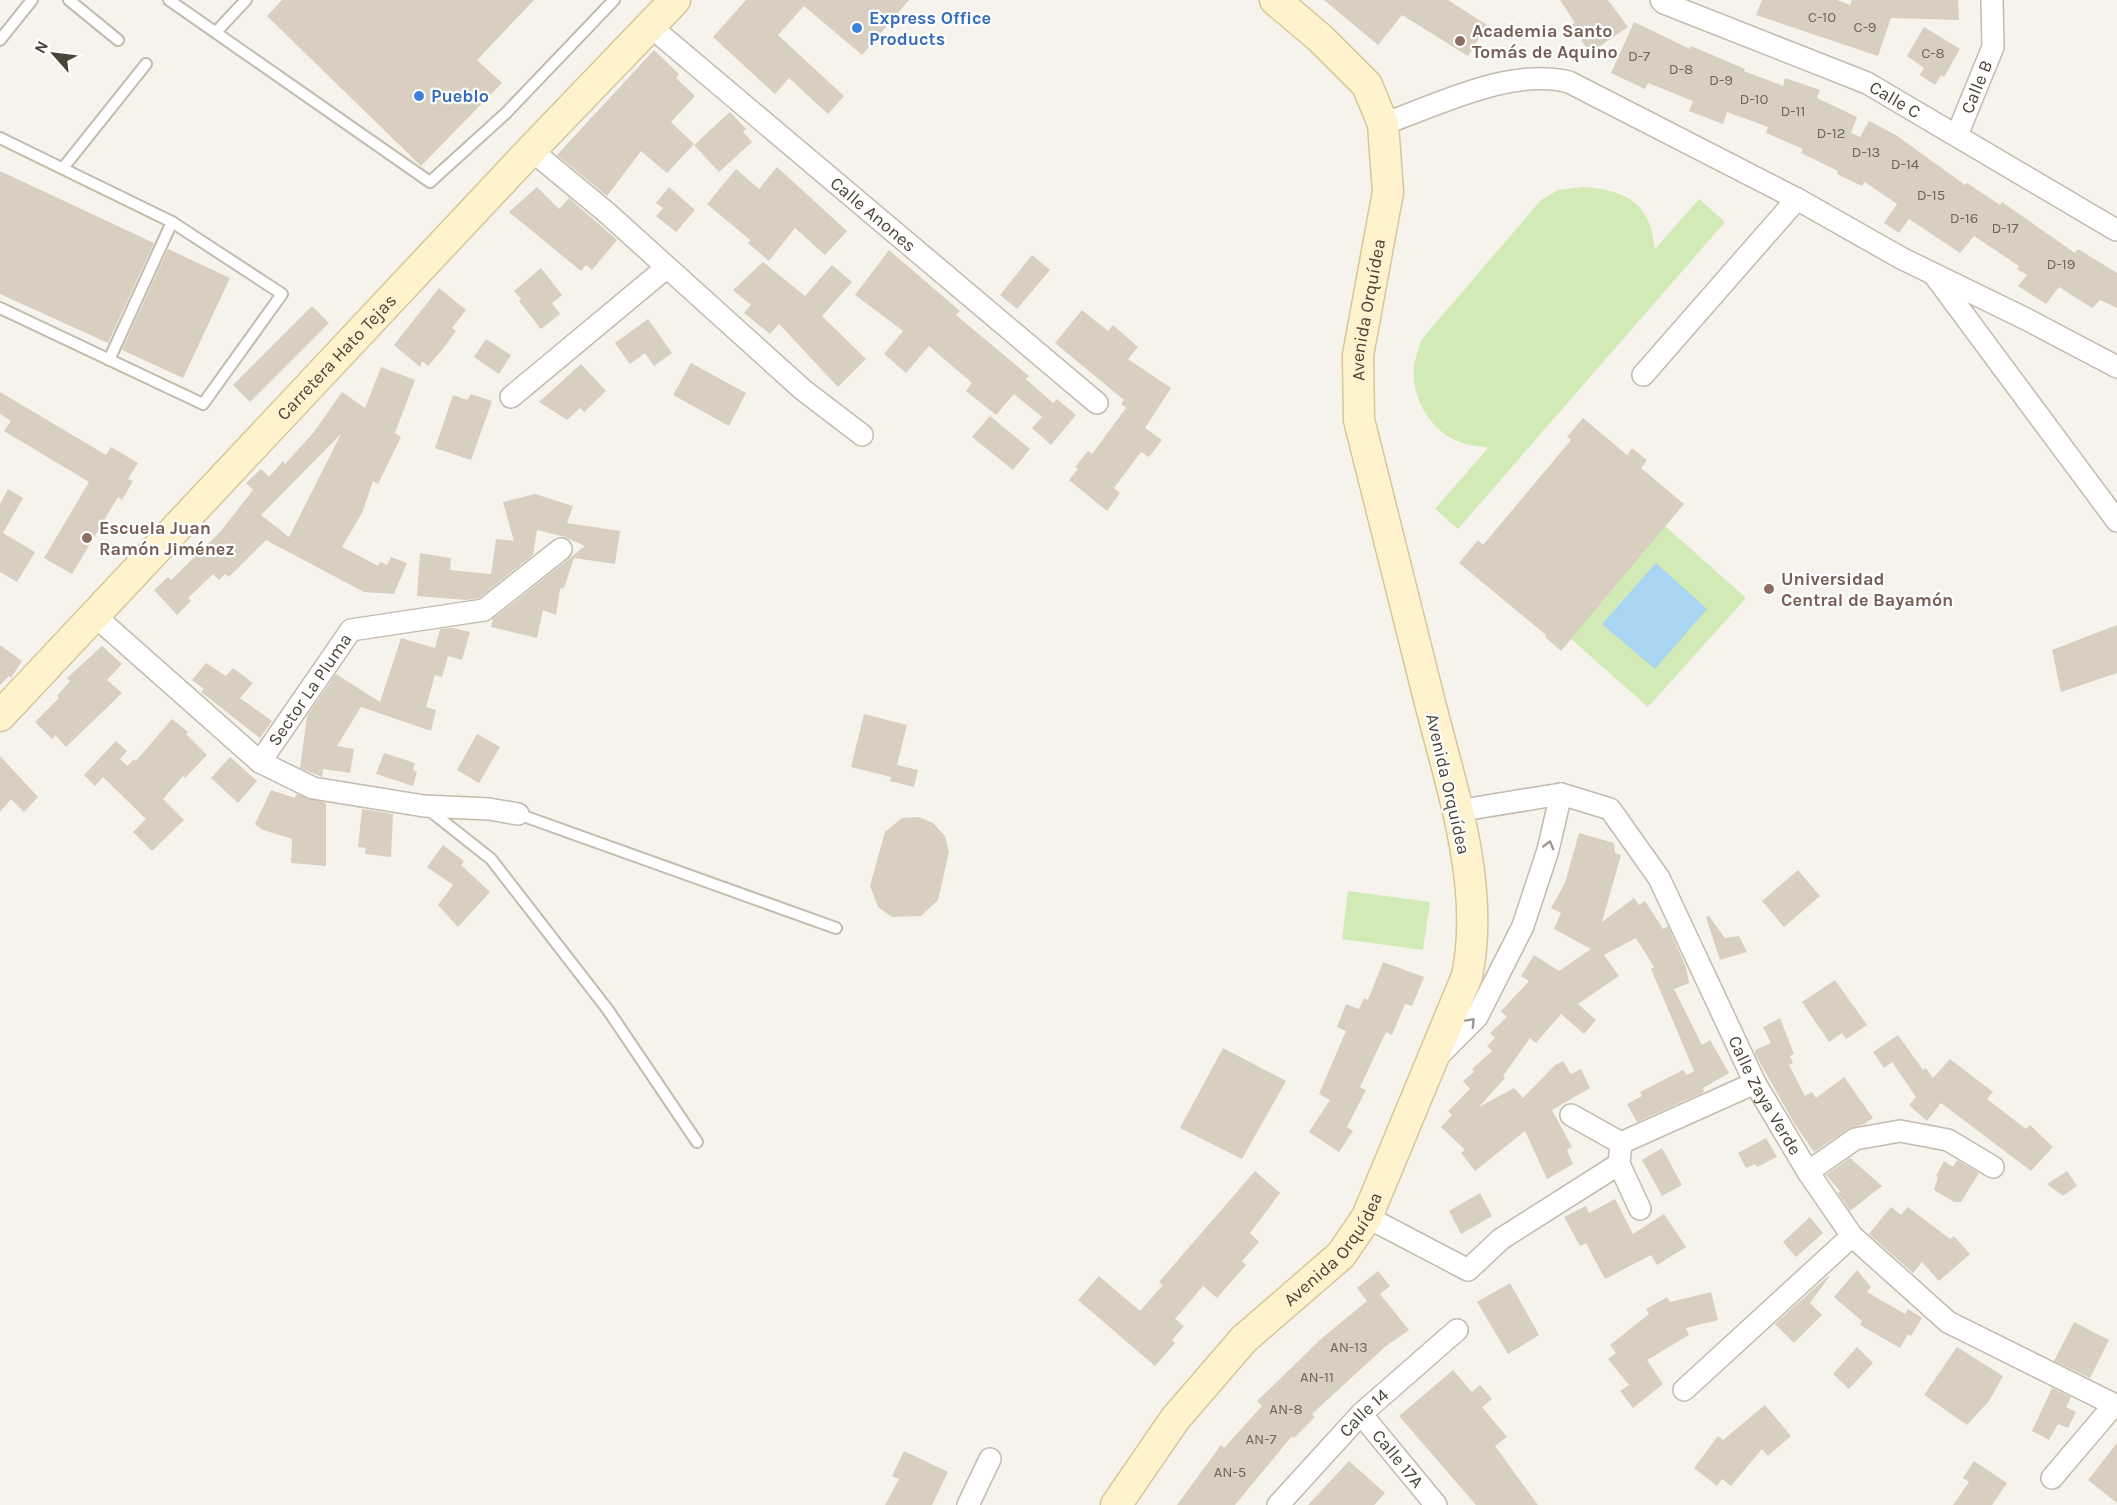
<svg xmlns="http://www.w3.org/2000/svg" width="2117" height="1505" viewBox="0 0 2117 1505" font-family="Karla,sans-serif">
  <style>
    .green { fill: #d2eab5 }
    .water { fill: #a9d4f2 }
    .building { fill: #d8cfc1; fill-rule: evenodd }
    .lines { fill: none; stroke-linecap: round; stroke-linejoin: round }
    .lane-casing { stroke: #c2bbae; stroke-width: 14 }
    .street-casing { stroke: #c2bbae; stroke-width: 24 }
    .secondary-casing { stroke: #d6c79b; stroke-width: 33 }
    .lane { stroke: #fff; stroke-width: 10 }
    .street { stroke: #fff; stroke-width: 21 }
    .secondary { stroke: #fff3cd; stroke-width: 30 }
    .oneway { stroke: #9c9892 }
    .shop-dot { fill: #3f7fe0; stroke: #fff; stroke-width: 2 }
    .education-dot { fill: #8d6e63; stroke: #fff; stroke-width: 2 }
    .labels { text-anchor: middle; stroke-width: 4.5; stroke-linejoin: round; paint-order: stroke }
    .number-label { font-size: 15px; fill: #6e675b }
    .shop-label { font-size: 18px; font-weight: bold; fill: #366cbe; stroke: #fff; text-anchor: start }
    .education-label { font-size: 18px; font-weight: bold; fill: #785e54; stroke: #fff; text-anchor: start }
    .street-label { font-size: 18px; fill: #4b4439; stroke: #fff }
  </style>
  <rect width="100%" height="100%" fill="#f6f3ec"/>
  <g class="green">
    <path d="M1583,187c28,2 56,8 67,38 3,7 3,16 5,24l44,-50 26,23 -267,307 -23,-20 53,-61c-9,-2 -19,-2 -28,-6 -29,-10 -49,-44 -46,-75 1,-9 5,-19 8,-28l119,-139 17,-10z"/>
    <path d="M1665,526l81,72 -98,109 -77,-68z"/>
    <path d="M1348,891l82,11 -7,48 -81,-11z"/>
  </g>
  <path class="water" d="M1656,563l51,46 -52,60 -53,-45z"/>
  <g class="building">
    <path d="M282,0h252l-57,60 25,23 -81,83 -154,-150z"/>
    <path d="M746,0h163l-47,55 -58,-49 -26,29 66,61 -16,18 -39,-36 -14,16 -62,-57z"/>
    <path d="M1324,0h124l39,25 -19,31 -66,-41 -24,30z"/>
    <path d="M1560,0h48l20,27 -38,26 -19,-28 4,-2z"/>
    <path d="M1762,0h75l13,5 2,-5h106l1,20 -68,-2 -13,38 -122,-41z"/>
    <path d="M1634,22l56,27 1,-3 54,23 -1,2 39,15 2,-8 35,12 -3,8 40,19 -6,16 9,4 9,-16 27,14 69,50 2,-2 33,22 2,-3 73,51 3,-4 39,24v35l-17,-8 -8,8 -33,-21 -13,17 -28,-18 9,-11 -10,-6 2,-3 -45,-30 -14,17 -51,-34 -10,14 -15,-10 13,-19 -32,-22 -3,4 -25,-12 1,-3 -37,-18 2,-4 -37,-16 2,-6 -41,-15 -4,12 -34,-13 4,-10 -45,-18 -3,6 -34,-16z"/>
    <path d="M1924,27l36,22 -16,28 -3,-2 -6,10 -15,-10 4,-7 -17,-12z"/>
    <path d="M654,50l25,24 -3,4 19,18 -24,26 23,22 -27,29 -26,-22 -34,45 -50,-41z"/>
    <path d="M730,112l16,17 -3,3 9,10 -33,30 -25,-27z"/>
    <path d="M777,167l70,64 -22,24 -30,-27 -26,33 -21,-18 2,-3 -43,-36 29,-35 23,20z"/>
    <path d="M0,171l154,72 -46,100 -108,-49z"/>
    <path d="M537,187l22,22 10,-11 48,42 -25,30 -6,-5 -5,6 -72,-59z"/>
    <path d="M669,187l26,23 -19,22 -20,-16 7,-8 -7,-5z"/>
    <path d="M168,249l62,29 -47,100 -61,-28z"/>
    <path d="M889,250l71,61 -4,4 73,61 -3,3 27,24 4,-4 19,16 -25,30 -19,-17 10,-11 -28,-23 -18,21 -30,-24 6,-8 -43,-37 -23,27 -22,-19 19,-23 -48,-36z"/>
    <path d="M1032,255l18,15 -33,39 -17,-14z"/>
    <path d="M763,262l42,34 27,-31 20,17 -30,34 44,43 -28,28 -59,-63 -9,10 -26,-21 7,-8 -18,-15z"/>
    <path d="M541,268l21,27 -10,8 8,11 -19,15 -22,-28 2,-2 -7,-8z"/>
    <path d="M439,288l27,22 -14,18 4,3 -14,19 -14,16 -6,-5 -2,6 -26,-22z"/>
    <path d="M312,306l17,17 -79,79 -17,-17z"/>
    <path d="M1082,310l26,21 5,-6 25,22 -10,12 43,29 -26,40 17,12 -13,17 -8,-5 -27,36 6,5 -13,18 -38,-31 9,-11 -3,-2 13,-16 4,3 34,-46 -5,-4 3,-4 -69,-57z"/>
    <path d="M648,319l24,34 -18,13 -9,-13 -15,11 -15,-21z"/>
    <path d="M486,339l25,16 -12,19 -25,-17z"/>
    <path d="M691,363l55,30 -17,33 -56,-31z"/>
    <path d="M581,364l25,27 -22,21 -4,-4 -13,12 -28,-18z"/>
    <path d="M381,367l34,13 -20,53 6,4 -23,47 -5,-3 -11,32 -20,34 36,19 2,-4 7,3 4,-8 16,6 -13,31 -30,-2 -98,-52 -37,37 -4,-3 -6,6 -6,-6 -25,24 3,3 -14,14 -23,-25 14,-13 3,3 50,-49 32,-41 -7,-7 15,-14 8,8 14,-16 2,3 29,-32 28,-40 23,16zM341,434l-52,103 -28,-22z"/>
    <path d="M0,392l106,63 5,-8 27,16 -10,16 5,2 -11,19 -4,-3 -46,77 -28,-16 45,-76 -85,-51 7,-10 -11,-7z"/>
    <path d="M471,394l21,7 -21,59 -36,-12 18,-53 14,5z"/>
    <path d="M990,416l40,33 -17,21 -41,-33z"/>
    <path d="M1583,418l44,37 5,-7 15,12 -6,8 43,36 -123,147 -16,-14 1,-2 -87,-72 19,-23 5,5 88,-105 -4,-3z"/>
    <path d="M8,489l15,9 -20,35 32,19 -18,30 -17,-10v-68z"/>
    <path d="M535,494l38,12 -6,17 53,8 -5,33 -41,-6 -10,30 -4,1 -4,26 -13,-5 -6,28 -46,-11 2,-8 92,-73 -20,-9 -28,-7 -4,25 -54,43 -13,2 -49,-4 3,-43 31,5 -1,12 41,4 5,-35 18,2 -11,-39z"/>
    <path d="M2117,625v48l-56,19 -9,-42z"/>
    <path d="M453,628l17,4 -8,28 -14,-4 -6,21 -7,-2 -9,32 10,3 -5,21 -70,-24 -24,39 17,3 -4,24 -27,-4 -1,8 -22,-9 7,-52 29,-42 44,28 21,-64 34,10 5,-19z"/>
    <path d="M0,645l22,16 -11,17 -2,-2 -9,9z"/>
    <path d="M102,646l20,18 -15,16 15,13 -56,54 -11,-12 -3,4 -17,-17 24,-24 -2,-2 13,-15 -3,-3z"/>
    <path d="M206,663l20,13 7,-8 20,15 -13,15 32,23 -12,17 -59,-46 3,-3 -12,-9z"/>
    <path d="M864,714l43,11 -10,40 21,5 -4,17 -24,-6 1,-4 -40,-10z"/>
    <path d="M172,719l16,13 -2,2 21,21 -22,23 -2,-2 -20,23 21,21 -32,31 -19,-19 13,-13 -43,-42 -8,9 -11,-11 32,-34 11,10 -7,8 7,7 7,-7 2,2z"/>
    <path d="M477,734l23,13 -21,36 -22,-13z"/>
    <path d="M384,753l31,10 -2,7 4,2 -4,14 -37,-12z"/>
    <path d="M0,756l38,41 -14,15 -13,-13 -11,13z"/>
    <path d="M230,757l27,24 -19,22 -27,-25z"/>
    <path d="M271,790l24,8 1,-4 30,9v63l-35,-3 1,-24 -29,-9 -8,-6z"/>
    <path d="M362,809l31,5 -2,43 -26,-3 1,-6 -8,-1z"/>
    <path d="M919,817l14,6 12,13 4,16 -11,48 -17,16 -29,1 -14,-10 -8,-21 15,-54 17,-14z"/>
    <path d="M1579,833l35,10 1,10 6,2 -19,67 32,-24 5,7 6,-4 18,28 5,-3 18,41 3,16 -15,6 28,56 8,-5 19,33 -26,15 1,4 -67,30 -10,-18 15,-8 -2,-4 43,-22 4,5 7,-4 -43,-102 3,-2 -18,-29 -32,17 15,21 -41,28 18,16 -12,14 -23,-20 -25,29 -6,-5 -27,38 2,2 -26,29 35,-19 9,10 32,-33 8,-4 8,13 10,-5 9,19 -38,22 20,37 -5,3 6,14 -26,15 -22,-48 -50,40 -14,-18 4,-3 -24,-23 11,-12 -4,-4 22,-22 -7,-8 11,-9 -2,-3 20,-18 -5,-5 8,-8 -5,-5 17,-16 -6,-6 28,-30 -8,-5 13,-21 25,16 32,-22 -37,-20 7,-16 -10,-5 14,-25z"/>
    <path d="M443,845l21,16 -3,4 29,27 -32,35 -20,-22 15,-20 -26,-18z"/>
    <path d="M1798,870l22,26 -36,31 -22,-26z"/>
    <path d="M1709,916l16,22 14,-2 8,16 -27,8 -14,-43z"/>
    <path d="M1383,962l41,15 -12,29 -7,-2 -13,31 -6,-3 -26,55 6,3 -19,37 6,4 -14,21 -30,-20 21,-32 -11,-6 27,-63 -9,-4 9,-23 13,5 5,-11 4,2z"/>
    <path d="M1835,980l32,45 -21,14 -4,-6 -13,9 -27,-40z"/>
    <path d="M1780,1018l14,36 -4,2 3,7 -4,2 16,31 7,-4 4,6 28,-21 29,41 -9,6 -16,5 -34,23 -20,-29 -39,-69v-4l16,-7 -8,-16z"/>
    <path d="M1898,1035l25,35 3,-2 7,10 17,-19 43,33 -6,7 39,30 4,-4 23,22 -22,24 -90,-68 -14,18 -18,-16 7,-8 -24,-35 -8,6 -11,-16z"/>
    <path d="M1223,1048l63,33 -44,78 -62,-31z"/>
    <path d="M1766,1138l11,19 -20,10 -2,-3 -9,4 -8,-15z"/>
    <path d="M1662,1148l20,37 -20,11 -20,-36z"/>
    <path d="M1850,1158l32,28 -32,25 -12,-18 2,-2 -14,-16z"/>
    <path d="M1957,1160l22,13 -18,29h-7l-20,-12 4,-13 -2,-1 8,-15 9,6z"/>
    <path d="M1255,1171l25,22 -30,40 9,9 -17,19 4,4 -29,33 -14,-12 -28,33 9,7 -12,14 3,3 -20,23 -77,-66 21,-24 41,35 23,-26 -4,-3z"/>
    <path d="M2067,1171l10,15 -14,10 -16,-12z"/>
    <path d="M1480,1193l12,23 -31,18 -12,-23z"/>
    <path d="M1615,1199l18,35 31,-20 22,33 -29,18 -6,-10 -46,24 -19,-36 -6,3 -16,-29 22,-11 3,7z"/>
    <path d="M1891,1207l10,8 7,-8 42,32 4,-3 16,18 -31,27 -17,-19 -9,11 -44,-39z"/>
    <path d="M1810,1217l13,16 -27,24 -13,-15z"/>
    <path d="M1857,1270l14,17 -4,5 38,22 3,-5 14,9 -11,18 -3,-2 -8,14 -40,-23 2,-4 -28,-24z"/>
    <path d="M1378,1271l12,15 -10,8 29,36 -23,16 -74,68 3,3 -21,21 -2,-2 -57,69h-58l44,-60 3,3 38,-42 -5,-5 65,-63 45,-37 -10,-13z"/>
    <path d="M1828,1276l1,1 -19,26 12,12 -28,28 -19,-19z"/>
    <path d="M1510,1283l29,52 -31,19 -31,-52z"/>
    <path d="M1711,1292l7,28 -32,8 3,7 -42,25 16,24 -30,24 -13,-17 9,-6 -21,-26 8,-6 -6,-8 39,-31 -3,-5 21,-12 3,5z"/>
    <path d="M2074,1322l35,18 -19,38 -36,-17z"/>
    <path d="M1857,1347l16,16 -24,26 -16,-15z"/>
    <path d="M1957,1347l46,29 -14,25 -22,24 -43,-30z"/>
    <path d="M1453,1370l19,22 8,-7 12,14 -10,8 25,30 -12,9 43,59h-62l-77,-89z"/>
    <path d="M2052,1388l19,9 -5,10 10,5 -8,16 -10,-4 -9,16 -17,-9z"/>
    <path d="M1765,1405l26,31 -23,20 -6,-7 -31,37 -9,-7 -5,7 -23,-18 24,-32 5,4z"/>
    <path d="M2117,1443v60l-29,-23z"/>
    <path d="M904,1451l44,21 -16,33h-47l14,-26 -7,-3z"/>
    <path d="M1349,1461l36,32 -11,12h-66z"/>
    <path d="M1974,1461l33,22 -15,22h-39l16,-23 -6,-4z"/>
  </g>
  <g class="lines">
    <defs>
      <g id="lane">
        <path d="M69,0l49,40"/>
        <path d="M169,0l261,182 76,-69 108,-113"/>
        <path d="M216,32l30,-32"/>
        <path d="M0,40l32,-40"/>
        <path d="M0,138l172,84 110,72 -79,110 -203,-96"/>
        <path d="M63,168l83,-104"/>
        <path d="M109,360l63,-138"/>
        <path d="M429,810l62,49 117,151 89,132"/>
        <path d="M518,814l318,114"/>
      </g>
      <g id="street">
        <path id="s1" d="M1661,0l3,3 203,80 249,147"/>
        <path id="s2" d="M650,26l447,377"/>
        <path d="M1383,124c55,-19 128,-57 186,-42l228,117 104,59 127,62 89,47"/>
        <path id="s3" d="M1957,135l36,-88 -1,-47"/>
        <path d="M531,150l75,62 196,177 60,46"/>
        <path d="M1935,276l182,245"/>
        <path d="M1643,375l154,-176"/>
        <path d="M511,397l155,-129"/>
        <path d="M95,616l165,146 53,26 111,18 65,3 29,5"/>
        <path id="s4" d="M260,762l91,-132 133,-20 77,-61"/>
        <path id="s5" d="M1457,811l104,-17 49,15 49,69 96,205 53,89 44,64 96,86 169,84"/>
        <path d="M1439,1055l38,-38 46,-91 25,-76 13,-56"/>
        <path d="M1571,1115l50,28 134,-60"/>
        <path d="M1619,1164l21,45"/>
        <path d="M1808,1172l47,-33 45,-8 48,9 45,27"/>
        <path d="M1367,1217l101,53 33,-31 118,-75 2,-21"/>
        <path d="M1684,1390l168,-154"/>
        <path id="s6" d="M1361,1414l75,91"/>
        <path d="M2052,1478l62,-73"/>
        <path d="M968,1505l22,-46"/>
        <path id="s7" d="M1278,1505l83,-91 96,-84"/>
      </g>
      <g id="secondary">
        <path id="s8" d="M0,716l531,-566 144,-150"/>
        <path id="s9" d="M1116,1505l59,-86 69,-80 97,-84 26,-38 100,-241c19,-92 -17,-192 -39,-281 -23,-92 -46,-183 -69,-275l-1,-65 30,-163 -5,-68 -16,-39 -47,-47 -45,-38"/>
      </g>
    </defs>
    <use href="#lane" class="lane-casing"/>
    <use href="#street" class="street-casing"/>
    <use href="#secondary" class="secondary-casing"/>
    <use href="#lane" class="lane"/>
    <use href="#street" class="street"/>
    <use href="#secondary" class="secondary"/>
  </g>
  <defs><path id="oneway-chevron" d="M-2-3.5L2.5 0L-2 3.5" fill="none" stroke-width="1.6" stroke-linecap="round" stroke-linejoin="round" transform="scale(1.5)"/></defs>
  <g class="oneway">
    <use href="#oneway-chevron" transform="translate(1549 845) rotate(-75)"/>
    <use href="#oneway-chevron" transform="translate(1471 1022) rotate(-47)"/>
  </g>
  <g class="shop-dot">
    <circle cx="857" cy="28" r="6"/>
    <circle cx="419" cy="96" r="6"/>
  </g>
  <g class="education-dot">
    <circle cx="1460" cy="41" r="6"/>
    <circle cx="87" cy="538" r="6"/>
    <circle cx="1769" cy="589" r="6"/>
  </g>
  <g class="labels">
    <g class="number-label">
      <text x="1822" y="22">C-10</text>
      <text x="1865" y="32">C-9</text>
      <text x="1933" y="58">C-8</text>
      <text x="1639" y="61">D-7</text>
      <text x="1681" y="74">D-8</text>
      <text x="1721" y="85">D-9</text>
      <text x="1754" y="104">D-10</text>
      <text x="1793" y="116">D-11</text>
      <text x="1831" y="138">D-12</text>
      <text x="1866" y="157">D-13</text>
      <text x="1905" y="169">D-14</text>
      <text x="1931" y="200">D-15</text>
      <text x="1964" y="223">D-16</text>
      <text x="2005" y="233">D-17</text>
      <text x="2061" y="269">D-19</text>
      <text x="1349" y="1352">AN-13</text>
      <text x="1317" y="1382">AN-11</text>
      <text x="1286" y="1414">AN-8</text>
      <text x="1261" y="1444">AN-7</text>
      <text x="1230" y="1477">AN-5</text>
    </g>
    <g class="shop-label">
      <text x="869" y="24">Express Office<tspan x="869" dy="21">Products</tspan></text>
      <text x="431" y="102">Pueblo</text>
    </g>
    <g class="education-label">
      <text x="1472" y="37">Academia Santo<tspan x="1472" dy="21">Tomás de Aquino</tspan></text>
      <text x="99" y="534">Escuela Juan<tspan x="99" dy="21">Ramón Jiménez</tspan></text>
      <text x="1781" y="585">Universidad<tspan x="1781" dy="21">Central de Bayamón</tspan></text>
    </g>
    <g class="street-label">
      <text dy="6" stroke="none"><textPath href="#s3" startOffset="52">Calle B</textPath></text>
      <text dy="6" stroke="none"><textPath href="#s1" startOffset="255">Calle C</textPath></text>
      <text dy="6" stroke="none"><textPath href="#s2" startOffset="292">Calle Anones</textPath></text>
      <text dy="6" stroke="none"><textPath href="#s9" startOffset="1326">Avenida Orquídea</textPath></text>
      <text dy="6" stroke="none"><textPath href="#s8" startOffset="492">Carretera Hato Tejas</textPath></text>
      <text dy="6" stroke="none"><textPath href="#s4" startOffset="88">Sector La Pluma</textPath></text>
      <text transform="translate(1448 784) rotate(77)" y="6">Avenida Orquídea</text>
      <text dy="6" stroke="none"><textPath href="#s5" startOffset="483">Calle Zaya Verde</textPath></text>
      <text dy="6" stroke="none"><textPath href="#s9" startOffset="338">Avenida Orquídea</textPath></text>
      <text dy="6" stroke="none"><textPath href="#s7" startOffset="126">Calle 14</textPath></text>
      <text dy="6" stroke="none"><textPath href="#s6" startOffset="58">Calle 17A</textPath></text>
    </g>
  </g>
  <g transform="translate(54 54) rotate(298)" stroke="#ffffff" stroke-width="4.5" paint-order="stroke">
  <path d="M0-4.5L10 22L0 15L-10 22Z" fill="#4b4439"/>
  <text y="-9" font-size="16" font-weight="bold" text-anchor="middle" fill="#4b4439">N</text>
  </g>
</svg>
